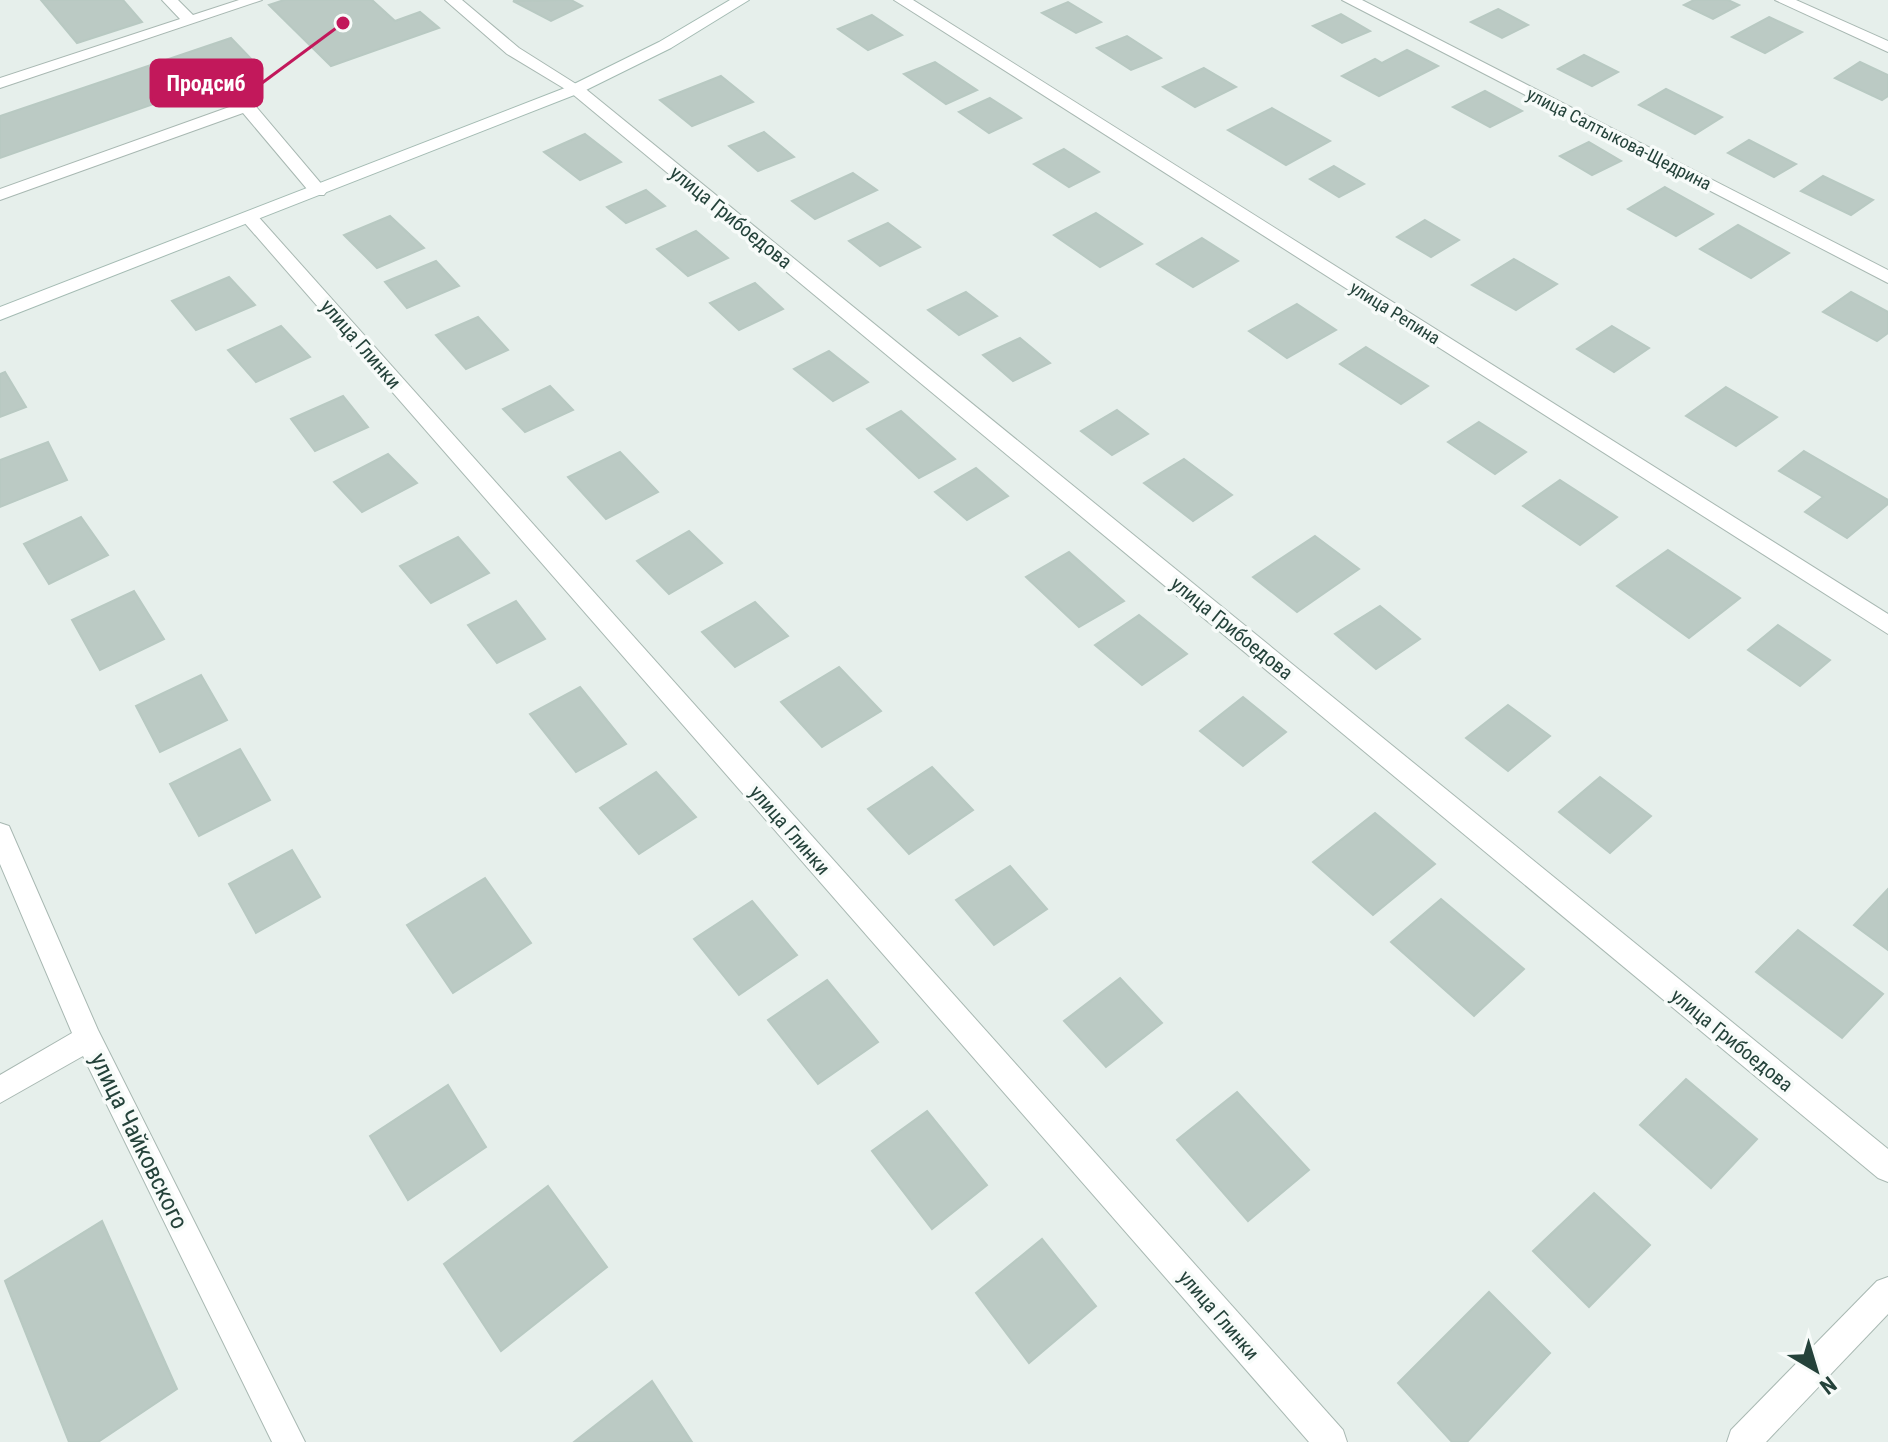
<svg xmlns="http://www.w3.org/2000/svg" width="1888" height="1442" viewBox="0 0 1888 1442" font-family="'Roboto Condensed',sans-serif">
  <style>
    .building { fill: #bbcac4; stroke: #b8c9c2; stroke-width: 2 }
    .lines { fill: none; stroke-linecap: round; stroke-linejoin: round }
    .lane-casing { stroke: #a8b8b2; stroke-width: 2 }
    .street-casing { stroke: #a8b8b2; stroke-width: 2 }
    .secondary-casing { stroke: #a4bbb3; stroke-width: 2 }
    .lane { fill: #fff; fill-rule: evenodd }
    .street { fill: #fff; fill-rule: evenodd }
    .secondary { fill: #fff; fill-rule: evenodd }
    .labels { text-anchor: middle; stroke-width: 7; stroke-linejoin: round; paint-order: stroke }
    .far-street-label { font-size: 18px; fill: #24423a; stroke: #f7fbf9 }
    .street-label { font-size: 20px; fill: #24423a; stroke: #f7fbf9 }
    .near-street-label { font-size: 24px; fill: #24423a; stroke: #f7fbf9 }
    .leader { fill: none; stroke: #c2185b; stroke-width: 3 }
    .callout-dot { fill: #c2185b; stroke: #f7fbf9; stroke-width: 3 }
    .callout { fill: #c2185b; stroke: #c2185b; stroke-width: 3 }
    .callout-label { font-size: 22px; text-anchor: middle; font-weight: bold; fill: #fff }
  </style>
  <rect width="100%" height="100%" fill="#e6efeb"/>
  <g class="building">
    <path d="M41,0h82l19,22 -65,21z"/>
    <path d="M284,0h88l23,21 25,-9 19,16 -108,38 -62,-61z"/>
    <path d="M571,0l11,6 -31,15 -38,-20z"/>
    <path d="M1694,0h34l11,5 -26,14 -29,-14z"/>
    <path d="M1068,2l33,20 -25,11 -34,-20z"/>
    <path d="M1498,9l30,16 -26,13 -31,-16z"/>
    <path d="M1341,14l29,17 -28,12 -29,-17z"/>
    <path d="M872,15l30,20 -34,15 -30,-21z"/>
    <path d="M1769,17l33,15 -37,21 -33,-16z"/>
    <path d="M1127,36l34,22 -30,12 -34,-22z"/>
    <path d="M231,38l28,29 -259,91v-42z"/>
    <path d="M1407,50l31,16 -59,30 -37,-20 33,-17 7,4z"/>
    <path d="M1584,55l34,17 -26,14 -34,-17z"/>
    <path d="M935,62l42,28 -31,14 -42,-30z"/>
    <path d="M1860,62l28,13v21l-6,4 -47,-22z"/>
    <path d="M1204,68l32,19 -41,20 -32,-20z"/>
    <path d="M721,76l32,26 -61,24 -32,-26z"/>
    <path d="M1666,89l56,28 -27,17 -56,-29z"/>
    <path d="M1485,91l37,20 -32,16 -37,-20z"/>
    <path d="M990,98l31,20 -32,15 -30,-21z"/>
    <path d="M1272,108l58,33 -44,24 -58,-35z"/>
    <path d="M764,132l30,25 -36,14 -29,-25z"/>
    <path d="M585,134l36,28 -41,18 -36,-28z"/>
    <path d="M1749,140l47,24 -22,13 -46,-24z"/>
    <path d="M1589,142l32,19 -29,14 -32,-19z"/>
    <path d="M1064,149l35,23 -30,15 -35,-23z"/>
    <path d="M1334,166l30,18 -25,13 -29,-18z"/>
    <path d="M853,173l24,17 -62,29 -23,-18z"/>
    <path d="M1823,176l50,24 -22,15 -50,-24z"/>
    <path d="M1665,187l48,27 -37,22 -48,-27z"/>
    <path d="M646,190l19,16 -39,17 -19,-16z"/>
    <path d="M1096,213l46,31 -42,23 -46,-32z"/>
    <path d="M390,216l34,32 -47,20 -33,-33z"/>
    <path d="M1425,220l34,20 -28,17 -34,-20z"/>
    <path d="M888,223l32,24 -40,19 -31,-25z"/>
    <path d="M1738,225l51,28 -38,25 -51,-29z"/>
    <path d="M696,231l32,27 -40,18 -31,-27z"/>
    <path d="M1202,238l36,23 -45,26 -36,-23z"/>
    <path d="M1514,259l43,25 -41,26 -44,-25z"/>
    <path d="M436,261l23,25 -52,22 -22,-26z"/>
    <path d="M229,277l26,28 -59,25 -24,-29z"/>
    <path d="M755,283l28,26 -44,21 -29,-27z"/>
    <path d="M966,292l31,24 -38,19 -31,-25z"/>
    <path d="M1851,292l37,20v21l-11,8 -54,-29z"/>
    <path d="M1297,304l39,26 -49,28 -38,-27z"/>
    <path d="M478,317l30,33 -42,19 -30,-34z"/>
    <path d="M281,326l29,31 -54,25 -28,-32z"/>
    <path d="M1612,326l37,22 -35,24 -37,-23z"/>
    <path d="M1020,338l30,25 -37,18 -30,-26z"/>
    <path d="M1366,347l62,39 -27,18 -61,-40z"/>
    <path d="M829,351l39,31 -35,19 -39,-32z"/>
    <path d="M5,372l21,35 -26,10v-43z"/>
    <path d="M550,386l23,24 -48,22 -22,-23z"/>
    <path d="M1726,387l51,30 -41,29 -50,-30z"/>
    <path d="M343,396l25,31 -53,24 -24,-32z"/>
    <path d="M1117,410l31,24 -36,21 -31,-24z"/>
    <path d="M901,411l54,48 -36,19 -52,-49z"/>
    <path d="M1479,422l47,30 -31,22 -47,-32z"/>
    <path d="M48,442l19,38 -67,27v-47z"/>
    <path d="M1804,451l84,49v4l-41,34 -42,-26 18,-15 -44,-26z"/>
    <path d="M620,452l38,40 -52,27 -38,-42z"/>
    <path d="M388,454l29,29 -55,29 -28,-30z"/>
    <path d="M1184,459l48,36 -39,26 -49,-38z"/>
    <path d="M976,468l32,28 -41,24 -32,-28z"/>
    <path d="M1560,480l57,37 -37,28 -57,-39z"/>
    <path d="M81,517l27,38 -59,29 -25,-40z"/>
    <path d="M689,531l33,32 -53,31 -32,-33z"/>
    <path d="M1315,536l44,33 -62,43 -44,-35z"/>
    <path d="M458,537l31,36 -58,30 -31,-37z"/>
    <path d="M1668,550l72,48 -51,40 -72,-52z"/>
    <path d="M1069,552l55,49 -45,26 -53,-50z"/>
    <path d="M134,591l30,48 -64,31 -28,-50z"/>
    <path d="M516,601l29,38 -48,24 -29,-38z"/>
    <path d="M755,602l33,34 -53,31 -33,-35z"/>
    <path d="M1380,606l40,33 -44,30 -41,-35z"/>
    <path d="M1139,615l48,39 -45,31 -47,-40z"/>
    <path d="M1778,625l52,35 -30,26 -52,-36z"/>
    <path d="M839,667l42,44 -59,36 -41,-45z"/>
    <path d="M201,675l26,45 -67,32 -24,-46z"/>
    <path d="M580,687l46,57 -50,28 -46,-58z"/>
    <path d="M1243,697l43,35 -43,34 -43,-35z"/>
    <path d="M1508,705l42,31 -42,35 -42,-33z"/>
    <path d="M240,749l30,51 -71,36 -29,-52z"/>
    <path d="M932,767l41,43 -64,44 -41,-45z"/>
    <path d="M656,772l40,45 -57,37 -39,-46z"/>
    <path d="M1600,777l51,39 -41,37 -51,-41z"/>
    <path d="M1375,813l60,51 -62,51 -60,-53z"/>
    <path d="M292,850l28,47 -64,36 -27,-49z"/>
    <path d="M1010,866l37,43 -53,36 -38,-45z"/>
    <path d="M485,878l46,65 -78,50 -46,-68z"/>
    <path d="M1888,889v61l-34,-25z"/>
    <path d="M1441,899l83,70 -50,47 -83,-74z"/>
    <path d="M752,901l45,54 -58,40 -45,-56z"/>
    <path d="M1798,930l85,64 -41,44 -86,-66z"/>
    <path d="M1120,978l42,45 -56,44 -42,-46z"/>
    <path d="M827,980l51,62 -60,42 -50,-64z"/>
    <path d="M1686,1079l71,60 -46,49 -71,-63z"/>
    <path d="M448,1085l38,62 -78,53 -38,-64z"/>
    <path d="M1237,1092l72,78 -61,51 -71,-81z"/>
    <path d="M927,1111l60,74 -55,44 -60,-78z"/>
    <path d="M548,1186l59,81 -106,84 -57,-87z"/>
    <path d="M1594,1193l56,52 -61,62 -56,-56z"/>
    <path d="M102,1221l75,168 -79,53h-29l-64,-161z"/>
    <path d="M1042,1239l54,67 -67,57 -53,-70z"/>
    <path d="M1489,1292l61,61 -83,89h-15l-54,-59z"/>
    <path d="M652,1381l40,61h-118z"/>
  </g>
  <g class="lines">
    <defs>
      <g id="lane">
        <path d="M162,0h16l15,15 46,-15h23l-262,88v-10l180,-59z"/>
        <path d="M445,0h17l57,48 65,41 -8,5 -6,-2 -63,-38z"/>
        <path d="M246,101l6,1 72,85 3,4 -3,4h-12l-69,-82 -243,87v-11z"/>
      </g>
      <g id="street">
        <path d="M894,0h19l975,614v20z"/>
        <path d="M1342,0h20l526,270v13z"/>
        <path d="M1775,0h21l92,41v11z"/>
        <path d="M576,84l6,2 1306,1063v33l-10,-4 -1308,-1086 -2,-3z"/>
        <path d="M249,212l6,1 1088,1217 4,12h-38l-1066,-1221 -3,-4z"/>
        <path d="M0,823l9,3 89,204 207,412h-33l-189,-386 -83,47v-28l72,-42 -72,-169z"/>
        <path d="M1888,1277v37l-122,128h-39l4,-12 146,-149z"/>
      </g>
      <path id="secondary" d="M730,0h19l-78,48 -89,44 -582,228v-13l570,-221 89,-44z"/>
    </defs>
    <use href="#lane" class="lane-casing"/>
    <use href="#street" class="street-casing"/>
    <use href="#secondary" class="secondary-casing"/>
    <use href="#lane" class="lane"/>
    <use href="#street" class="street"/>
    <use href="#secondary" class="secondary"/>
  </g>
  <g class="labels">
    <g class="far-street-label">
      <text transform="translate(1619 139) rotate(27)" y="6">улица Салтыкова-Щедрина</text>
      <text transform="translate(1395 313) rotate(32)" y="6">улица Репина</text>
    </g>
    <g class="street-label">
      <text transform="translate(731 217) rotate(39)" y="7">улица Грибоедова</text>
      <text transform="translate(361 344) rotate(49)" y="7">улица Глинки</text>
      <text transform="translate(1232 628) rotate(39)" y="7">улица Грибоедова</text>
      <text transform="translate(790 830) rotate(49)" y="7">улица Глинки</text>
      <text transform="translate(1732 1040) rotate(39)" y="7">улица Грибоедова</text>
      <text transform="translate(1219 1315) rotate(49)" y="7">улица Глинки</text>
    </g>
    <g class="near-street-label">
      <text transform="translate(139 1141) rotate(64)" y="8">улица Чайковского</text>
    </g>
  </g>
  <path class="leader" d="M343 23L262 83"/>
  <circle class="callout-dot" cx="343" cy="23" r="8"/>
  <rect class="callout" x="151" y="60" width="111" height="46" rx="8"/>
  <g class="callout-label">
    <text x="206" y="91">Продсиб</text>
  </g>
  <g transform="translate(1816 1370) rotate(142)" stroke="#f7fbf9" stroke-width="6" paint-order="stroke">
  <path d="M0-6L14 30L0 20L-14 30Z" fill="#24423a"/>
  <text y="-12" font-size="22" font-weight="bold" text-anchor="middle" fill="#24423a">N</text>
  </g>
</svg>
